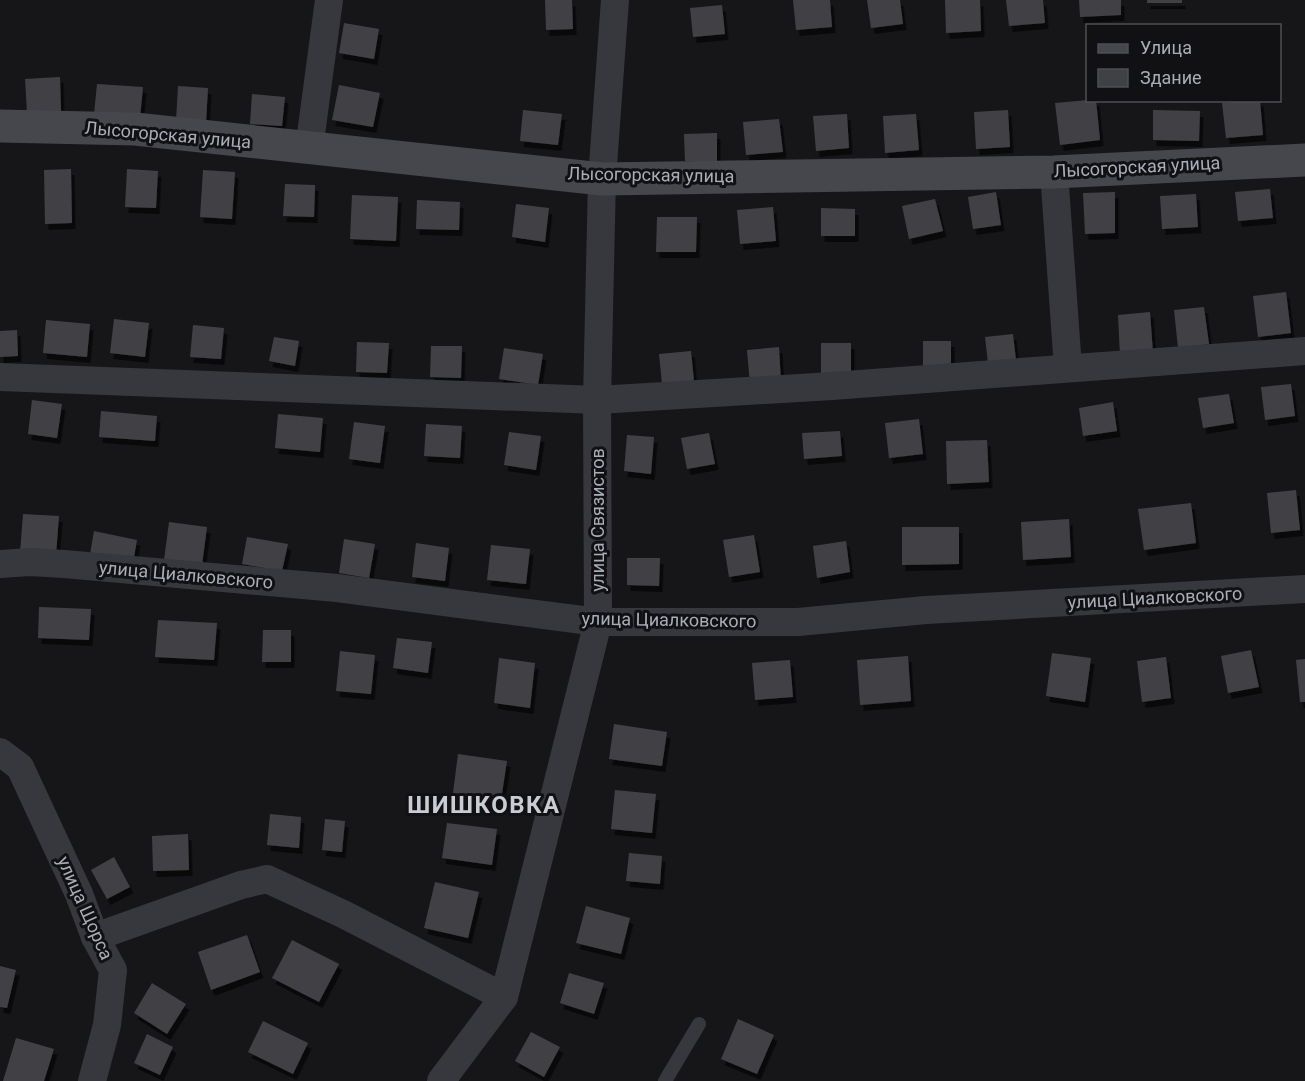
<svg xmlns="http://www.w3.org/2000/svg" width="1305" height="1081" viewBox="0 0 1305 1081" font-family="Roboto,sans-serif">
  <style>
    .building { fill: #404145; filter: url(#shadow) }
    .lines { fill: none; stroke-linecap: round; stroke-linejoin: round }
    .lane { stroke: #37383d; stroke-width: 14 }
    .street { stroke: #37383d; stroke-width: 28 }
    .secondary { stroke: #45474d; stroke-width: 33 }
    .labels { text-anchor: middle; stroke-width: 6; stroke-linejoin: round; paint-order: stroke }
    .street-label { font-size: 18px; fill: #a8adb8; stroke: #111113 }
    .district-label { font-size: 24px; font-weight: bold; letter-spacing: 1.5px; fill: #c9ccd4; stroke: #111113 }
  </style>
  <defs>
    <filter id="shadow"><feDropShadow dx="3.5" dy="6" stdDeviation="0" flood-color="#0009"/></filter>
  </defs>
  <rect width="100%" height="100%" fill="#161618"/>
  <g class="building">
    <path d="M545,0h27l1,29 -27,1z"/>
    <path d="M793,0h37l2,27 -36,3z"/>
    <path d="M867,0h33l3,24 -32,4z"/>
    <path d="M945,0h35l1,31 -35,2z"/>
    <path d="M1006,0h37l2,23 -36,3z"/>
    <path d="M1079,0h42v15l-41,2z"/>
    <rect x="1147" y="0" width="35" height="3"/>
    <path d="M722,5l3,29 -32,3 -3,-29z"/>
    <path d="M344,23l35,6 -5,30 -35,-6z"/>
    <path d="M60,77l1,34 -34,1 -2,-33z"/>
    <path d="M97,84l46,3 -3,31 -46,-4z"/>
    <path d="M339,85l41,8 -7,34 -41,-7z"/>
    <path d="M178,86l30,2 -2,35 -30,-2z"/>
    <path d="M252,94l33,3 -3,29 -32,-2z"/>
    <path d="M1088,100h8l4,40 -40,5 -5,-42z"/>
    <path d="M1260,100l3,35 -37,3 -4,-35z"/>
    <path d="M523,110l39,4 -4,31 -38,-4z"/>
    <path d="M1008,110l2,37 -34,2 -2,-37z"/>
    <path d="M1153,110l47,1 -1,30 -46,-1z"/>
    <path d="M847,114l2,34 -33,3 -3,-35z"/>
    <path d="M916,114l3,36 -34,3 -2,-37z"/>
    <path d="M779,119l4,33 -37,3 -3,-33z"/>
    <path d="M717,133v28h-32l-1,-27z"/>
    <path d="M71,169l1,54 -27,1 -1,-54z"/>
    <path d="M127,169l31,2 -2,37 -31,-1z"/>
    <path d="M203,170l32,2 -3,47 -32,-2z"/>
    <path d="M285,184l30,1 -1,32 -31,-1z"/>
    <path d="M1270,189l3,29 -35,3 -3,-29z"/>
    <path d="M996,192l5,33 -28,4 -5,-32z"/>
    <path d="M1115,192v41l-30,1 -2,-41z"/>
    <path d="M1196,194l2,33 -36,2 -2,-33z"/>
    <path d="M352,195l46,2 -2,44 -46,-2z"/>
    <path d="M935,199l8,32 -34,8 -7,-33z"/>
    <path d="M417,200l43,2 -1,28 -43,-1z"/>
    <path d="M516,204l33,4 -4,34 -33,-5z"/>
    <path d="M773,207l3,34 -36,3 -3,-34z"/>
    <path d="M821,208l34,1v27h-34z"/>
    <path d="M657,217h40l-1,35h-40z"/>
    <path d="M1286,292l5,41 -33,4 -5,-41z"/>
    <path d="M1204,307l5,37 -31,4 -4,-38z"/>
    <path d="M1150,312l3,41 -33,3 -2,-41z"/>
    <path d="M114,319l35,4 -4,34 -35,-4z"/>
    <path d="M46,320l44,4 -3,33 -44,-4z"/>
    <path d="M193,325l31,3 -3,31 -31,-2z"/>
    <path d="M17,330l1,26 -18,1v-26z"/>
    <path d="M1013,334l4,35 -28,3 -4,-35z"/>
    <path d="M274,337l25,4 -4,25 -26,-5z"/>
    <rect x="923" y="341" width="28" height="32"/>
    <path d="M357,342l32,1 -2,30 -31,-1z"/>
    <rect x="821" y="343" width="30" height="36"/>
    <path d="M431,346h31l-1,32 -31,-1z"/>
    <path d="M779,347l2,35 -31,3 -3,-35z"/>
    <path d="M504,348l39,6 -5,31 -39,-6z"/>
    <path d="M691,351l3,30 -32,3 -3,-30z"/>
    <path d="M1291,384l4,32 -30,4 -4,-33z"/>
    <path d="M1229,394l5,29 -31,5 -5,-30z"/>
    <path d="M32,400l30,4 -5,34 -29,-4z"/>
    <path d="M1113,402l4,29 -34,5 -4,-28z"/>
    <path d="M101,411l56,5 -2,25 -56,-4z"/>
    <path d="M278,414l45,4 -3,34 -45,-4z"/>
    <path d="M919,419l4,35 -34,4 -4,-35z"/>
    <path d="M354,422l31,4 -5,37 -31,-4z"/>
    <path d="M426,424l36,2 -2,32 -36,-2z"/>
    <path d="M840,431l2,25 -38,3 -2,-26z"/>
    <path d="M509,432l32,4 -5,34 -32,-5z"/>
    <path d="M709,433l6,31 -28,5 -6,-31z"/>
    <path d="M627,435l27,2 -3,37 -27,-3z"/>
    <path d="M987,440l2,42 -42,2 -1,-43z"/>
    <path d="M1296,490l4,40 -29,3 -4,-40z"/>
    <path d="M1191,503l5,40 -52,7 -6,-41z"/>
    <path d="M23,514l36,2 -3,39 -36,-2z"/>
    <path d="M1069,519l2,38 -48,3 -2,-38z"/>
    <path d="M169,522l38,5 -5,38 -38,-5z"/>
    <path d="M902,527h57v37l-57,1z"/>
    <path d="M94,531l43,9 -5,29 -43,-9z"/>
    <path d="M754,535l6,37 -31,5 -6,-37z"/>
    <path d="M247,537l41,7 -6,27 -40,-7z"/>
    <path d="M344,539l31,5 -6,34 -30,-5z"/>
    <path d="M846,541l4,31 -33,6 -4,-32z"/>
    <path d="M416,543l33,5 -4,33 -33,-4z"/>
    <path d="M491,545l39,4 -4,35 -39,-4z"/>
    <path d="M627,558h33l-1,28 -32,-1z"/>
    <path d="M39,607l52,2 -2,31 -51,-2z"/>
    <path d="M158,620l59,3 -3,37 -59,-3z"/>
    <path d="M263,630h28v32h-29z"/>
    <path d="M397,638l35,4 -4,31 -35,-5z"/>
    <path d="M1251,650l8,37 -31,6 -7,-37z"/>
    <path d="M340,651l35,4 -4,39 -35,-3z"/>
    <path d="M1052,653l39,5 -6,44 -39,-6z"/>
    <path d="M908,656l3,45 -51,4 -3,-45z"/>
    <path d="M1166,657l5,41 -29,4 -5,-41z"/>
    <path d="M499,658l36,5 -5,45 -36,-5z"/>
    <path d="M1305,659v43h-5l-4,-42z"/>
    <path d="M790,660l3,37 -38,3 -3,-37z"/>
    <path d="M614,724l53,8 -5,34 -53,-7z"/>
    <path d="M458,754l49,7 -6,39 -48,-7z"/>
    <path d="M615,790l41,4 -4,39 -41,-4z"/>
    <path d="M270,814l31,3 -2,31 -32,-3z"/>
    <path d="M325,819l20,2 -3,31 -20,-2z"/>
    <path d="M447,823l50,6 -5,36 -50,-7z"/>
    <path d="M188,834l1,36 -36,1 -1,-35z"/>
    <path d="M629,853l33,3 -2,28 -34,-3z"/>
    <path d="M114,857l16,30 -23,12 -16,-29z"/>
    <path d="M435,882l44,10 -11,46 -44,-10z"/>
    <path d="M586,906l44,12 -9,36 -45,-11z"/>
    <path d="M247,935l13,37 -49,18 -13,-38z"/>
    <path d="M292,940l47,24 -20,38 -47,-24z"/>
    <path d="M0,966l16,4 -9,38 -7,-1z"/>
    <path d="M569,973l35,10 -10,31 -34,-11z"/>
    <path d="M152,983l34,21 -19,30 -33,-21z"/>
    <path d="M738,1019l36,16 -17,39 -36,-15z"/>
    <path d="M263,1021l45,22 -15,31 -45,-22z"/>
    <path d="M531,1032l29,15 -16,30 -29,-16z"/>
    <path d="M147,1034l26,13 -13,28 -26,-12z"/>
    <path d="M16,1038l38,11 -10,32h-41z"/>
  </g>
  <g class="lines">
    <path class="lane" d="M665,1081l34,-57"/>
    <g class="street">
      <path d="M309,149l20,-149"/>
      <path d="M1054,172l14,196"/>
      <path d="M0,377l597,23 235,-14 473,-35"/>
      <path d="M0,564l30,-2 34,2 273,24 261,34h200l128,-12 379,-21"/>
      <path d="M0,752l20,15 59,127 16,43 18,33 -6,55 -15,56"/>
      <path d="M95,937l146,-52 26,-6 76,35 161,83"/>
      <path d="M441,1081l63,-84 94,-375 -1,-222 5,-221 13,-179"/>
    </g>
    <path class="secondary" d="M0,126l135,3 467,50 452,-7 251,-12"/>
  </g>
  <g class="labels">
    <g class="street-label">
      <text transform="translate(168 135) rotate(5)" y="6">Лысогорская улица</text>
      <text transform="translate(1137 167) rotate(-3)" y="6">Лысогорская улица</text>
      <text transform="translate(651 175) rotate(1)" y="6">Лысогорская улица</text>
      <text transform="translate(598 520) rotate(-90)" y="6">улица Связистов</text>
      <text transform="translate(186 575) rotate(5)" y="6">улица Циалковского</text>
      <text transform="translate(1155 598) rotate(-3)" y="6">улица Циалковского</text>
      <text transform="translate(669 620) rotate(1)" y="6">улица Циалковского</text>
      <text transform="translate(85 908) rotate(66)" y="6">улица Щорса</text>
    </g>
    <g class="district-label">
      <text x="484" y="813">ШИШКОВКА</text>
    </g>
  </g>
  <rect x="1086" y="24" width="195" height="78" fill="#111113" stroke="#4d4f55" stroke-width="1.5"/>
  <rect x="1098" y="44" width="30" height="9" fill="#45474d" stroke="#4d4f55" stroke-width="1.5"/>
  <text x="1140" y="54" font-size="18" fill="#a8adb8">Улица</text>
  <rect x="1098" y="69" width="30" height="18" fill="#404145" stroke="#4d4f55" stroke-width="1.5"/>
  <text x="1140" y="84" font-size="18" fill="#a8adb8">Здание</text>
</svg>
